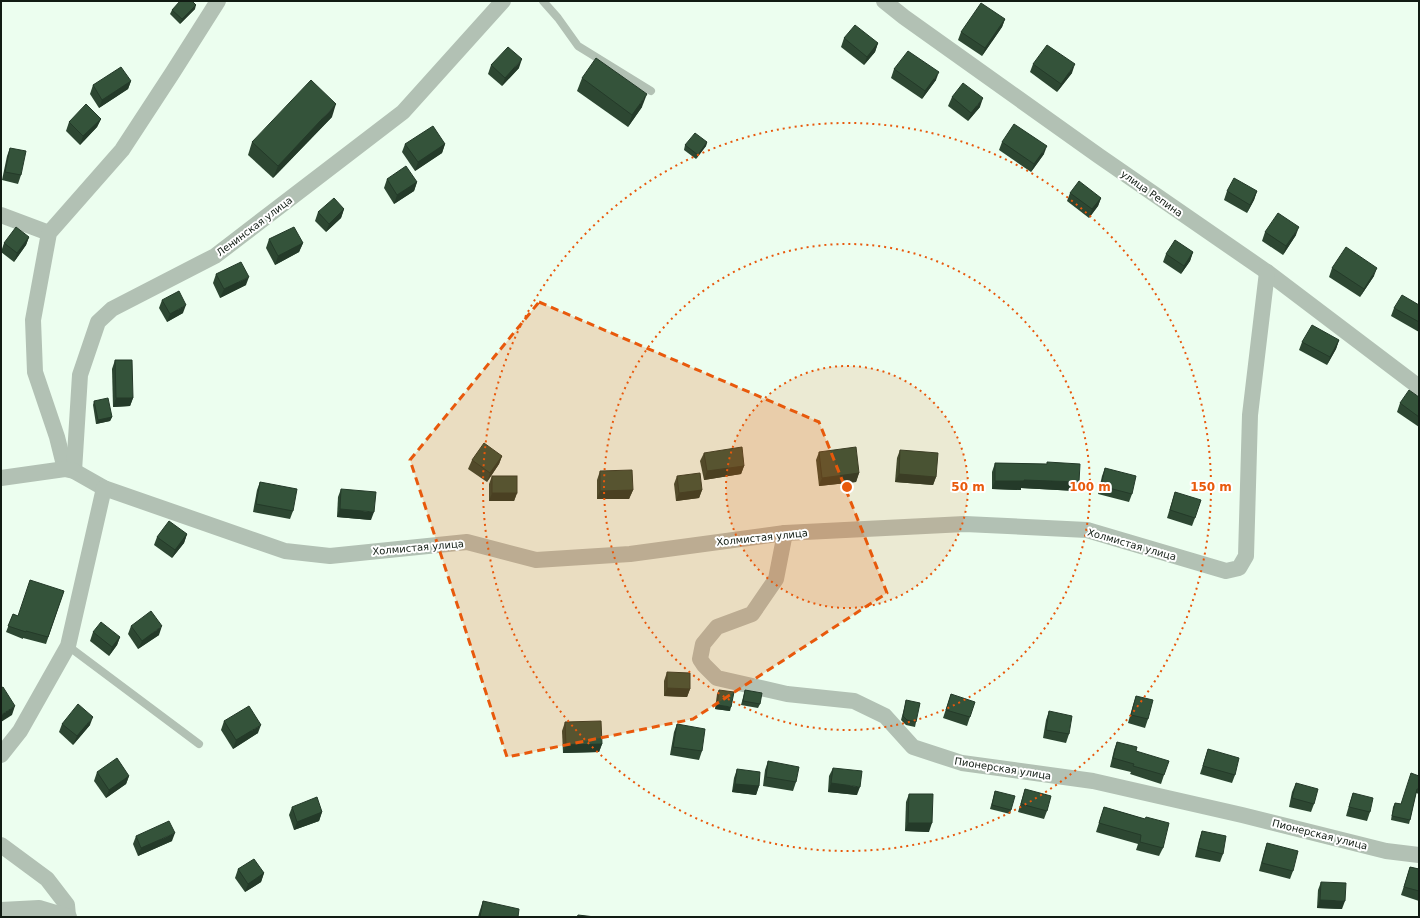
<svg xmlns="http://www.w3.org/2000/svg" width="1420" height="918" viewBox="0 0 1420 918" font-family="'DejaVu Sans',sans-serif">
  <style>
    .lines { fill: none; stroke-linecap: round; stroke-linejoin: round }
    .service { stroke: #b2c1b4; stroke-width: 8 }
    .minor { stroke: #b2c1b4; stroke-width: 16 }
    .wall { fill: #2d4732 }
    .shaded-wall { fill: #243a29 }
    .building { fill: #34533a; stroke: #243a29 }
    .marked { fill: #e8590c; fill-opacity: 0.2; stroke: #e8590c; stroke-width: 3; stroke-dasharray: 8 5; stroke-linejoin: round }
    .ring { fill: none; stroke: #e8590c; stroke-width: 2; stroke-dasharray: 2 4 }
    .labels { text-anchor: middle; stroke-width: 4; stroke-linejoin: round; paint-order: stroke }
    .street-label { font-size: 10px; fill: #111c13; stroke: #fff }
    .centre { fill: #e8590c; stroke: #fff; stroke-width: 2 }
    .ring-label { font-size: 12px; text-anchor: middle; font-weight: bold; fill: #e8590c; stroke: #fff; stroke-width: 4; stroke-linejoin: round; paint-order: stroke }
  </style>
  <rect width="100%" height="100%" fill="#ecfeef"/>
  <g class="lines">
    <g class="service">
      <path d="M543,1l15,17 20,28 73,45"/>
      <path d="M68,646l131,98"/>
    </g>
    <g class="minor">
      <path d="M884,1l20,16 195,139 168,116 152,115"/>
      <path d="M1,215l48,18"/>
      <path d="M65,469l-8,-32 -22,-65 -2,-52 16,-87 73,-83 51,-78 45,-71"/>
      <path d="M74,471l6,-96 18,-53 14,-13 103,-53 188,-144 100,-111"/>
      <path d="M1,478l64,-9 9,2 30,17 181,63 45,5 137,-14 69,18 94,-6 155,-21 180,-9 122,6 139,41 13,-3 7,-12 4,-141 17,-143"/>
      <path d="M785,533l-9,46 -24,35 -35,13 -14,17 -3,15 4,6 13,13 70,16 67,7 31,15 28,31 49,16 131,18 149,34 144,36 33,4"/>
      <path d="M1,755l19,-24 48,-85 36,-158"/>
      <path d="M1,845l46,34 20,26 1,11"/>
      <path d="M1,910l38,-2 30,9"/>
    </g>
  </g>
  <g class="wall">
    <path d="M195,9l-15,15 -10,-10 2,-4z"/>
    <path d="M1005,19l-3,8 -20,29 -24,-16 3,-8z"/>
    <path d="M844,38l34,5 -3,9 -11,13 -23,-18z"/>
    <path d="M1033,64l39,9 -15,19 -27,-20z"/>
    <path d="M491,65l28,3 -17,18 -14,-12z"/>
    <path d="M894,69l42,11 -14,19 -31,-21z"/>
    <path d="M582,78l60,29 -14,20 -51,-36z"/>
    <path d="M131,81l-3,8 -29,19 -9,-14 3,-9z"/>
    <path d="M952,97l28,10 -12,14 -20,-15z"/>
    <path d="M332,117l-59,61 -25,-23 4,-13z"/>
    <path d="M101,119l-4,8 -17,18 -14,-14 3,-9z"/>
    <path d="M707,142l-1,4 -10,13 -12,-9 1,-5z"/>
    <path d="M1002,142l42,12 -13,18 -32,-22z"/>
    <path d="M405,144h40l-3,9 -27,18 -13,-19z"/>
    <path d="M10,148l11,27 -3,9 -16,-4 5,-24z"/>
    <path d="M387,179l30,3 -3,9 -20,13 -10,-16z"/>
    <path d="M1227,191h30l-3,9 -7,13 -23,-13z"/>
    <path d="M1070,193l31,5 -3,8 -9,12 -22,-17z"/>
    <path d="M344,209l-3,9 -15,14 -11,-11 3,-9z"/>
    <path d="M1265,232l31,3 -13,20 -21,-14z"/>
    <path d="M29,237l-3,8 -12,17 -13,-10 3,-9z"/>
    <path d="M269,239l34,4 -4,9 -24,13 -9,-17z"/>
    <path d="M1193,252l-3,9 -9,13 -18,-12 3,-8z"/>
    <path d="M1332,268l42,8 -14,21 -31,-20z"/>
    <path d="M216,274l30,11 -26,13 -7,-15z"/>
    <path d="M162,300l21,13 -16,9 -8,-14z"/>
    <path d="M1419,305v27l-28,-16 3,-8z"/>
    <path d="M1339,340l-3,9 -9,16 -28,-15 3,-8z"/>
    <path d="M115,360l18,38 -3,8 -17,1 -1,-38z"/>
    <path d="M1419,397v30l-22,-15 3,-9z"/>
    <path d="M94,401l18,16 -2,4 -14,3 -3,-19z"/>
    <path d="M900,450l36,27 -3,8 -38,-3 2,-24z"/>
    <path d="M819,452l40,21 -3,9 -37,4 -3,-26z"/>
    <path d="M704,453l40,13 -3,8 -37,6 -4,-19z"/>
    <path d="M502,456l-3,8 -12,18 -19,-13 4,-9z"/>
    <path d="M1047,462l29,29 -55,-3v2l-29,-1v-17l3,-9 52,1z"/>
    <path d="M1105,468l27,26 -3,8 -31,-8 4,-18z"/>
    <path d="M600,471l33,19 -4,9h-32v-19z"/>
    <path d="M492,476l25,17 -3,8h-25v-17z"/>
    <path d="M677,476l25,14 -3,8 -23,3 -2,-17z"/>
    <path d="M260,482l33,29 -3,8 -37,-7 4,-22z"/>
    <path d="M341,489l30,31 -34,-3 1,-20z"/>
    <path d="M1175,492l20,26 -3,8 -25,-8z"/>
    <path d="M187,534l-3,9 -12,15 -18,-13 3,-8z"/>
    <path d="M64,591l-18,53 -23,-6v1l-17,-7 7,-18 5,2z"/>
    <path d="M131,626l28,9 -21,14 -10,-15z"/>
    <path d="M93,632l27,5 -3,8 -8,11 -19,-15z"/>
    <path d="M667,672l23,17 -3,8 -23,-1v-15z"/>
    <path d="M719,690l11,21 -15,-2 2,-15z"/>
    <path d="M745,690l15,14 -2,4 -17,-3z"/>
    <path d="M951,694l19,23 -3,9 -24,-8z"/>
    <path d="M1136,696l12,23 -3,9 -17,-5 5,-18z"/>
    <path d="M906,700l10,22 -1,5 -9,-2 -5,-5 4,-15z"/>
    <path d="M1049,711l20,23 -3,9 -23,-5 3,-18z"/>
    <path d="M224,721l34,12 -25,16 -12,-19z"/>
    <path d="M565,722l37,22 -3,8 -36,1 -1,-22z"/>
    <path d="M62,724l28,1 -17,20 -14,-13z"/>
    <path d="M677,724l25,27 -3,9 -29,-5 4,-23z"/>
    <path d="M1117,742l19,9 28,24 -3,9 -31,-10 1,-2 -21,-5 4,-17z"/>
    <path d="M1208,749l27,26 -3,8 -32,-9z"/>
    <path d="M768,761l28,21 -3,9 -30,-5 2,-16z"/>
    <path d="M833,768l24,27 -29,-3 1,-16z"/>
    <path d="M737,769l22,17 -3,9 -24,-3 2,-14z"/>
    <path d="M97,772l32,4 -3,8 -20,14 -12,-17z"/>
    <path d="M1419,776v18l-3,-1 -6,27 -1,4 -18,-4 2,-13 2,-4 6,1z"/>
    <path d="M1296,783l18,21 -3,8 -22,-5 3,-15z"/>
    <path d="M1025,789l22,22 -3,8 -26,-7z"/>
    <path d="M995,791l16,19 -1,4 -20,-5z"/>
    <path d="M1353,793l17,19 -3,9 -21,-5 4,-14z"/>
    <path d="M909,794l20,38 -24,-1 1,-29z"/>
    <path d="M292,807l30,5 -3,9 -25,9 -5,-15z"/>
    <path d="M1104,807l41,12 18,29 -4,8 -23,-6 2,-6 -42,-12z"/>
    <path d="M1202,831l21,23 -3,8 -25,-5 4,-17z"/>
    <path d="M136,836l36,5 -34,15 -5,-12z"/>
    <path d="M1267,843l26,28 -3,8 -31,-8 5,-19z"/>
    <path d="M1410,867l9,2v32l-18,-6z"/>
    <path d="M238,869l26,4 -3,9 -16,10 -10,-14z"/>
    <path d="M1321,882l21,27 -25,-1 1,-18z"/>
    <path d="M483,901l35,16h-40l2,-7z"/>
  </g>
  <g class="shaded-wall">
    <path d="M196,5l-1,4 -15,15 2,-5z"/>
    <path d="M1005,19l-3,8 -20,29 3,-8z"/>
    <path d="M878,43l-3,9 -11,13 3,-8z"/>
    <path d="M522,59l-3,9 -17,18 3,-8z"/>
    <path d="M1075,64l-3,9 -15,19 4,-8z"/>
    <path d="M939,72l-3,8 -14,19 3,-8z"/>
    <path d="M131,81l-3,8 -29,19 3,-8z"/>
    <path d="M647,94l-5,13 -14,20 4,-12z"/>
    <path d="M983,98l-3,9 -12,14 3,-8z"/>
    <path d="M336,104l-4,13 -59,61 5,-12z"/>
    <path d="M101,119l-4,8 -17,18 3,-9z"/>
    <path d="M707,142l-1,4 -10,13 2,-4z"/>
    <path d="M445,144l-3,9 -27,18 3,-9z"/>
    <path d="M1047,146l-3,8 -13,18 3,-8z"/>
    <path d="M417,182l-3,9 -20,13 3,-9z"/>
    <path d="M1257,191l-3,9 -7,13 3,-8z"/>
    <path d="M1101,198l-3,8 -9,12 3,-9z"/>
    <path d="M344,209l-3,9 -15,14 3,-8z"/>
    <path d="M1299,227l-3,8 -13,20 3,-9z"/>
    <path d="M29,237l-3,8 -12,17 3,-9z"/>
    <path d="M303,243l-4,9 -24,13 3,-9z"/>
    <path d="M1193,252l-3,9 -9,13 3,-8z"/>
    <path d="M1377,268l-3,8 -14,21 4,-8z"/>
    <path d="M249,277l-3,8 -26,13 4,-9z"/>
    <path d="M186,305l-3,8 -16,9 3,-8z"/>
    <path d="M1339,340l-3,9 -9,16 3,-8z"/>
    <path d="M116,398h17l-3,8 -17,1z"/>
    <path d="M112,417l-2,4 -14,3 2,-4z"/>
    <path d="M502,456l-3,8 -12,18 3,-9z"/>
    <path d="M744,466l-3,8 -37,6 3,-9z"/>
    <path d="M859,473l-3,9 -37,4 3,-8z"/>
    <path d="M899,474l37,3 -3,8 -38,-3z"/>
    <path d="M1024,480l55,2 -3,9 -55,-3v2l-29,-1 3,-8z"/>
    <path d="M633,490l-4,9h-32l3,-8z"/>
    <path d="M702,490l-3,8 -23,3 3,-8z"/>
    <path d="M492,493h25l-3,8h-25z"/>
    <path d="M340,509l34,3 -3,8 -34,-3z"/>
    <path d="M187,534l-3,9 -12,15 3,-8z"/>
    <path d="M162,626l-3,9 -21,14 4,-8z"/>
    <path d="M120,637l-3,8 -8,11 3,-9z"/>
    <path d="M667,688l23,1 -3,8 -23,-1z"/>
    <path d="M717,705l14,2 -1,4 -15,-2z"/>
    <path d="M15,706l-3,9 -11,7v-7z"/>
    <path d="M93,717l-3,8 -17,20 4,-9z"/>
    <path d="M261,725l-3,8 -25,16 3,-9z"/>
    <path d="M602,744l-3,8 -36,1 3,-8z"/>
    <path d="M129,776l-3,8 -20,14 3,-8z"/>
    <path d="M831,783l29,4 -3,8 -29,-3z"/>
    <path d="M735,784l24,2 -3,9 -24,-3z"/>
    <path d="M322,812l-3,9 -25,9 3,-8z"/>
    <path d="M908,823h24l-3,9 -24,-1z"/>
    <path d="M175,833l-3,8 -34,15 3,-8z"/>
    <path d="M264,873l-3,9 -16,10 3,-8z"/>
    <path d="M1320,900l25,1 -3,8 -25,-1z"/>
  </g>
  <g class="building">
    <path d="M180,1h12l4,4 -14,14 -10,-9z"/>
    <path d="M981,3l24,16 -20,29 -24,-16z"/>
    <path d="M855,25l23,18 -11,14 -23,-19z"/>
    <path d="M1047,45l28,19 -14,20 -28,-20z"/>
    <path d="M508,47l14,12 -17,19 -14,-13z"/>
    <path d="M908,51l31,21 -14,19 -31,-22z"/>
    <path d="M596,58l51,36 -15,21 -50,-37z"/>
    <path d="M121,67l10,14 -29,19 -9,-15z"/>
    <path d="M311,80l25,24 -58,62 -26,-24z"/>
    <path d="M963,83l20,15 -12,15 -19,-16z"/>
    <path d="M86,104l15,15 -18,17 -14,-14z"/>
    <path d="M1014,124l33,22 -13,18 -32,-22z"/>
    <path d="M433,126l12,18 -27,18 -13,-18z"/>
    <path d="M695,133l12,9 -9,13 -13,-10z"/>
    <path d="M10,148l16,3 -5,24 -16,-3z"/>
    <path d="M406,166l11,16 -20,13 -10,-16z"/>
    <path d="M1234,178l23,13 -7,14 -23,-14z"/>
    <path d="M1079,181l22,17 -9,11 -22,-16z"/>
    <path d="M334,198l10,11 -15,15 -11,-12z"/>
    <path d="M1278,213l21,14 -13,19 -21,-14z"/>
    <path d="M16,227l13,10 -12,16 -13,-10z"/>
    <path d="M294,227l9,16 -25,13 -9,-17z"/>
    <path d="M1175,240l18,12 -9,14 -18,-12z"/>
    <path d="M1346,247l31,21 -13,21 -32,-21z"/>
    <path d="M241,262l8,15 -25,12 -8,-15z"/>
    <path d="M179,291l7,14 -16,9 -8,-14z"/>
    <path d="M1402,295l17,10v17l-25,-14z"/>
    <path d="M1312,325l27,15 -9,17 -28,-15z"/>
    <path d="M115,360h17l1,38h-17z"/>
    <path d="M1409,390l10,7v20l-19,-14z"/>
    <path d="M108,398l4,19 -14,3 -4,-19z"/>
    <path d="M484,443l18,13 -12,17 -18,-13z"/>
    <path d="M742,447l2,19 -37,5 -3,-18z"/>
    <path d="M856,447l3,26 -37,5 -3,-26z"/>
    <path d="M900,450l38,3 -2,24 -37,-3z"/>
    <path d="M1047,462l33,2 -1,18 -55,-2v1h-29v-18l52,1z"/>
    <path d="M1105,468l31,8 -4,18 -31,-8z"/>
    <path d="M632,470l1,20 -33,1v-20z"/>
    <path d="M700,473l2,17 -23,3 -2,-17z"/>
    <rect x="492" y="476" width="25" height="17"/>
    <path d="M260,482l37,7 -4,22 -37,-7z"/>
    <path d="M341,489l35,3 -2,20 -34,-3z"/>
    <path d="M1175,492l26,8 -6,18 -25,-8z"/>
    <path d="M169,521l18,13 -12,16 -18,-13z"/>
    <path d="M30,580l34,11 -16,46 -22,-6v1l-18,-6 5,-12 5,2z"/>
    <path d="M151,611l11,15 -20,15 -11,-15z"/>
    <path d="M101,622l19,15 -8,10 -19,-15z"/>
    <path d="M667,672l23,1v16l-23,-1z"/>
    <path d="M3,687l12,19 -14,9v-27z"/>
    <path d="M719,690l15,2 -3,15 -14,-2z"/>
    <path d="M745,690l17,3 -2,11 -17,-3z"/>
    <path d="M951,694l24,8 -5,15 -24,-7z"/>
    <path d="M1136,696l17,4 -5,19 -17,-4z"/>
    <path d="M906,700l14,3 -4,19 -9,-2 -4,-4z"/>
    <path d="M78,704l15,13 -16,19 -15,-12z"/>
    <path d="M249,706l12,19 -25,15 -12,-19z"/>
    <path d="M1049,711l23,5 -3,18 -23,-4z"/>
    <path d="M601,721l1,23 -36,1 -1,-23z"/>
    <path d="M677,724l28,5 -3,22 -29,-4z"/>
    <path d="M1117,742l20,5 -1,4 33,10 -5,14 -31,-9 1,-2 -21,-6z"/>
    <path d="M1208,749l31,9 -4,17 -32,-9z"/>
    <path d="M117,758l12,18 -20,14 -12,-18z"/>
    <path d="M768,761l31,6 -3,15 -30,-5z"/>
    <path d="M833,768l29,3 -2,16 -29,-4z"/>
    <path d="M737,769l23,3 -1,14 -24,-2z"/>
    <path d="M1411,773l8,3v13h-2l-7,31 -18,-4 3,-13 6,1z"/>
    <path d="M1296,783l22,6 -4,15 -22,-6z"/>
    <path d="M1025,789l26,7 -4,15 -26,-7z"/>
    <path d="M995,791l20,5 -4,14 -19,-5z"/>
    <path d="M1353,793l20,5 -3,14 -21,-5z"/>
    <path d="M909,794h24l-1,29h-24z"/>
    <path d="M317,797l5,15 -25,10 -5,-15z"/>
    <path d="M1104,807l41,12 1,-2 23,6 -6,25 -23,-6 1,-7 -42,-12z"/>
    <path d="M169,821l6,12 -34,15 -5,-12z"/>
    <path d="M1202,831l24,5 -3,18 -25,-6z"/>
    <path d="M1267,843l31,8 -5,20 -31,-8z"/>
    <path d="M254,859l10,14 -16,11 -10,-15z"/>
    <path d="M1410,867l9,2v22l-15,-4z"/>
    <path d="M1321,882l25,1 -1,18 -25,-1z"/>
    <path d="M483,901l36,8 -1,8h-38z"/>
    <path d="M578,915l17,2h-18z"/>
  </g>
  <path class="marked" d="M539,302l280,120 68,171 -194,126 -186,38 -97,-297z"/>
  <circle cx="847" cy="487" r="121" fill="#e8590c" fill-opacity=".12"/>
  <g class="ring">
    <circle cx="847" cy="487" r="121"/>
    <circle cx="847" cy="487" r="243"/>
    <circle cx="847" cy="487" r="364"/>
  </g>
  <g class="labels">
    <g class="street-label">
      <text transform="translate(1152 193) rotate(35)" y="4">улица Репина</text>
      <text transform="translate(254 226) rotate(-37)" y="4">Ленинская улица</text>
      <text transform="translate(762 537) rotate(-6)" y="4">Холмистая улица</text>
      <text transform="translate(1132 544) rotate(16)" y="4">Холмистая улица</text>
      <text transform="translate(418 547) rotate(-5)" y="4">Холмистая улица</text>
      <text transform="translate(1003 768) rotate(9)" y="4">Пионерская улица</text>
      <text transform="translate(1320 834) rotate(14)" y="4">Пионерская улица</text>
    </g>
  </g>
  <circle cx="847" cy="487" r="6" class="centre"/>
  <g class="ring-label">
    <text x="968" y="491">50 m</text>
    <text x="1090" y="491">100 m</text>
    <text x="1211" y="491">150 m</text>
  </g>
  <rect width="1420" height="918" fill="none" stroke="#111c13" stroke-width="4"/>
</svg>
